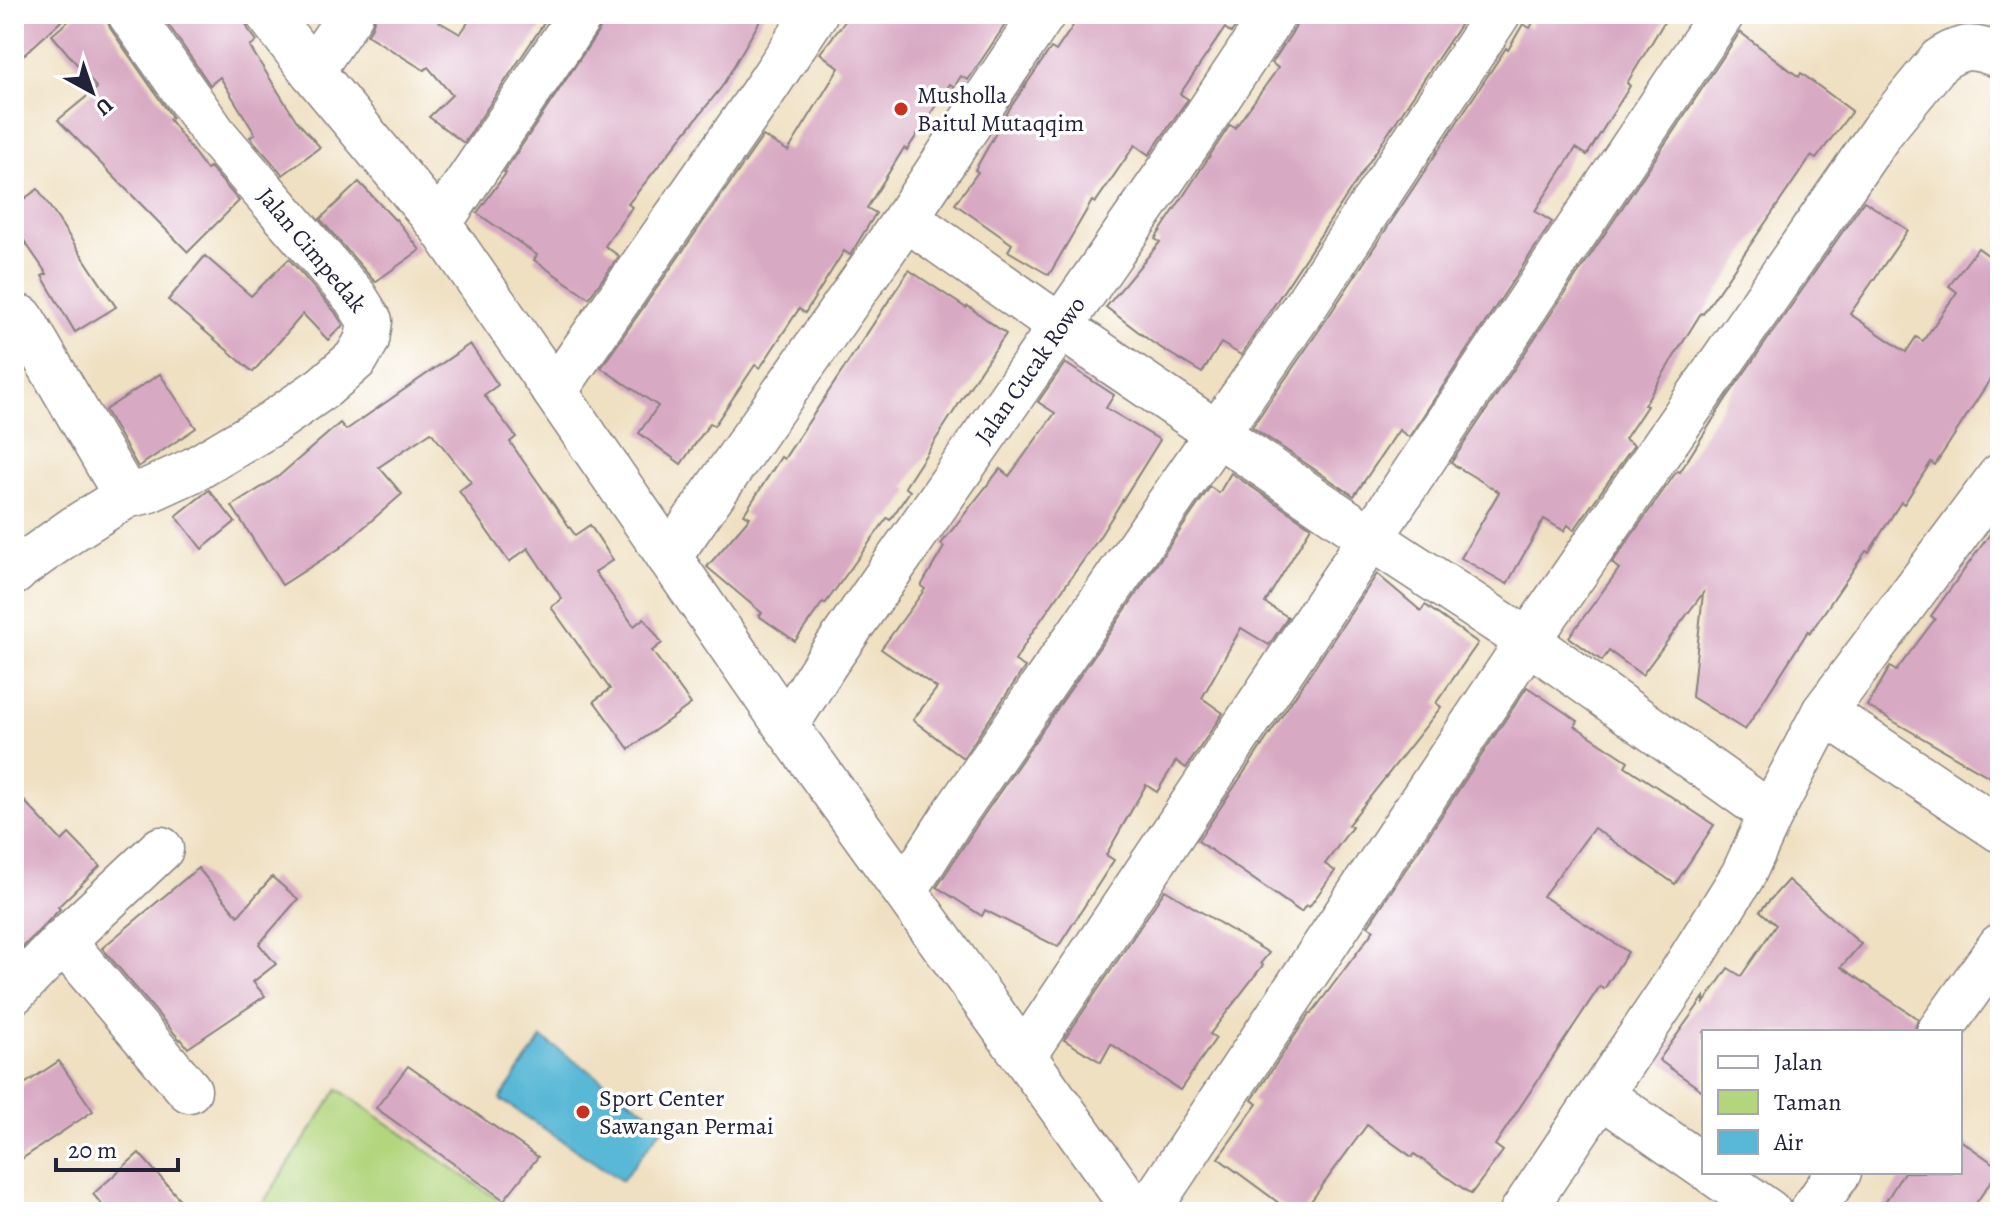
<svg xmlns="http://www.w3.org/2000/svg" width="2014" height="1226" viewBox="0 0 2014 1226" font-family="Alegreya,serif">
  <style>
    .green { fill: #b2d57e; stroke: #6a7c5c; stroke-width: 2 }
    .water { fill: #58b8d6; stroke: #3d6d88; stroke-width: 2 }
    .building { fill: #d8a9c3 }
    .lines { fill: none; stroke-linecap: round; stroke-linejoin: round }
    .minor-casing { stroke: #88817e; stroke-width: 47 }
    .minor { stroke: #fff; stroke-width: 44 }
    .poi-dot { fill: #c8321e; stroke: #fff; stroke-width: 3 }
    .labels { text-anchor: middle; stroke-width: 7; stroke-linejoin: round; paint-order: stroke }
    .poi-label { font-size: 24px; fill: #22223b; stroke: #fff; text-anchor: start }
    .street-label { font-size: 24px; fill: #22223b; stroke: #fff }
  </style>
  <rect width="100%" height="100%" fill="#fff"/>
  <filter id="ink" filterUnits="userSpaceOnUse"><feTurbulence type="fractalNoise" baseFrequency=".0125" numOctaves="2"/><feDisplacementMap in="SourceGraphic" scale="16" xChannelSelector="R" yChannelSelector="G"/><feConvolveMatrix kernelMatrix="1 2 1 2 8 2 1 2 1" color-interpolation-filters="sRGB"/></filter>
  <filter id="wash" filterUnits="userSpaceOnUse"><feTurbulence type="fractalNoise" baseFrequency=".006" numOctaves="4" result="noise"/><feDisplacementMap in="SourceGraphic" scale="32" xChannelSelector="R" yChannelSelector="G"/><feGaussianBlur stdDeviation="1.8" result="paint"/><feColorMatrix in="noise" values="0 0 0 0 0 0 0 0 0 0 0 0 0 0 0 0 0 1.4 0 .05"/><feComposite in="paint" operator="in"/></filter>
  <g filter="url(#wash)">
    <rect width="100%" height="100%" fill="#efe0c2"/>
    <path class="green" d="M338,1089l178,123h-259z"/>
    <path class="water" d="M542,1038l123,86 -43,57 -122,-82z"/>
    <g id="blocks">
      <g class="building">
        <path d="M14,14h55l-55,50z"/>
        <path d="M77,14h28l5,14 62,89 -3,2 38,51 3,-3 29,34 -51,51 -130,-132 39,-32 -45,-53z"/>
        <path d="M161,14h81l6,15 9,12 -7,6 46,73 24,27 -37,28 -33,-38 5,-3 -35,-57 -10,8z"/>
        <path d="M376,14h50l34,20 14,-20h63l9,6 -82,123 -35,-26 23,-22 -24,-28 -4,3 -57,-35 5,-8z"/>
        <path d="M610,14h154l-43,74 -93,116 4,3 -27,39 14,10 -30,42 -55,-38 3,-5 -60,-42 29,-40 -2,-1z"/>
        <path d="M851,14h151l7,5 -41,61 -7,-4 -7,11 -4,-3 -43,66 -3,-2 -37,60 9,5 -26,42 -6,-4 -39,62 -6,-4 -39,59 -5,-3 -41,61 -4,-3 -29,41 -42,-31 19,-27 -57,-38 162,-232 25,15 51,-83 -19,-15z"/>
        <path d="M1081,14h163l-13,19 -6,-5 -45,66 8,5 -39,56 -14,-10 -40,58 -3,-2 -43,74 -41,-24 4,-7 -57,-40 23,-32 -3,-2 35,-62 41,-60 5,3z"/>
        <path d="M1299,14h149l14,8 -221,333 -20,-12 -19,30 -49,-30 -47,-36 54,-65 -5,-3 75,-114 5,3 43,-60 -6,-5 23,-35z"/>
        <path d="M1538,14h131l-42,69 3,3 -43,69 -11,-7 -41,63 17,11 -143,215 -10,-7 -45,66 -102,-69 76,-110 178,-269 2,2 15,-26 7,4z"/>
        <path d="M1740,32l59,45 2,-4 51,38 -36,48 -5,-3 -108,158 -2,-1 -57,92 3,1 -22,33 9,6 -60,85 -6,-5 -4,6 -20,-12 -37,65 -46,-26 38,-66 -48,-29z"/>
        <path d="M359,182l36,38 1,-1 24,31 -45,32 -55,-63z"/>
        <path d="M38,189l78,118 -41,25 -33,-56 5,-2 -33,-48v-20z"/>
        <path d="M1864,201l44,29 -58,84 56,38 10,-15 7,4 34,-49 -8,-6 29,-38 22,16v100l-65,101 -4,-3 -27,42 -3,-2 -32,50 -3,-1 -56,82 -2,-2 -63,99 -53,-33 11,-104 -61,82 -33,-24 -7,10 -33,-24 50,-68 -7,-6 65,-92 3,1 44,-70z"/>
        <path d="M205,256l46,40 38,-37 46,53 8,13 -15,15 -25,-26 -50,58 -85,-72z"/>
        <path d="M909,270l57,38 2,-2 38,28 -24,34 -77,119 5,4 -20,29 -3,-2 -62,86 -2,-2 -28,39 -36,-25 3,-3 -55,-46 43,-50 -6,-3 37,-57 3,2z"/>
        <path d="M470,344l28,41 -14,10 32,42 -6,5 65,93 15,-10 23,35 -18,12 39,54 10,-8 18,25 -10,8 39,53 -62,45 -35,-48 16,-12 -59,-82 11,-8 -34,-51 -19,14 -50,-71 12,-9 -40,-50 -52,35 23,27 -62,54 -58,37 -50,-79 47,-30 61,-53 6,7z"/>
        <path d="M1065,363l49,32 -8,13 54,32 -63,101 -66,93 -16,27 10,6 -62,91 -50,-38 24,-32 -56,-39 44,-60 -4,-3 23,-39 -3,-3 59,-75 9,7 46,-63 -17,-11z"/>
        <path d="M160,374l36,54 -58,39 -33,-57z"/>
        <path d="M1231,473l80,54 -46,76 23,14 -19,28 -28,-17 -39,70 21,15 -37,55 -10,-7 -19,31 -11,-7 -40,70 8,5 -56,87 -73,-37 -3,6 -45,-29 42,-65 231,-335 9,6z"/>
        <path d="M209,490l26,32 -33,27 -26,-33z"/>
        <path d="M2000,520v263l-133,-77 23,-39 6,4 39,-52 -4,-3z"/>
        <path d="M1377,574l44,37 4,-6 53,38 -42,60 5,4 -93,118 4,2 -27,37 10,7 -26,36 -3,-2 -5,7 -103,-71z"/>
        <path d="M1527,687l51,34 -3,5 53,35 -3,5 89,59 -39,59 -81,-56 -51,68 85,56 -24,37 -4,-3 -105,159 8,6 -32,43 -57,-40 -2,3 -45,-32 -64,87h-12l-73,-54 39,-54 -5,-4 58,-87 1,1 63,-84 -6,-4z"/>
        <path d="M14,790l48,51 7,-7 31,32 -42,41 2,2 -46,47z"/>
        <path d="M198,868l40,48 34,-39 26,22 -39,45 17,20 -23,18 12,14 -77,52 -7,-9 -1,1 -78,-92z"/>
        <path d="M1788,880l73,64 -20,23 77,52 -4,13h-210v60l-45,-32 45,-63v6l24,-35 13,8 35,-51 -16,-14z"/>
        <path d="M1165,890l104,63 -8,10 2,2 -53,69 6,4 -36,52 -69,-46 -10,18 -37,-22z"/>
        <path d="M59,1061l34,50 -79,53v-73z"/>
        <path d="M408,1066l130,91 -34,43 -128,-92z"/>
        <path d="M1960,1140l40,28 -30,44h-91l25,-40h56z"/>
        <path d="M139,1153l52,59h-83l-15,-18z"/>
      </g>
    </g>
  </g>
  <g filter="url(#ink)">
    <use href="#blocks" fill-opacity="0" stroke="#88817e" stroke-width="2"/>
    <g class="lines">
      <defs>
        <g id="minor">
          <path d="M268,14l44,57 127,153 347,502 350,486"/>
          <path d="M312,71l39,-57"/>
          <path d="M906,218l155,109 310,211 157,103 243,173"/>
          <path d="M439,224l142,-210"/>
          <path d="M22,318l104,178"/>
          <path d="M555,391l206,-296 54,-81"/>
          <path d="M669,557l237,-339 137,-204"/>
          <path d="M14,573l6,-6 55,-39 51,-32 21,-5 48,-22 74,-44 55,-38 32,-28 11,-19 3,-19 -15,-24 -140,-162 -85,-121"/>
          <path d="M1824,712l176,118"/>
          <path d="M786,726l39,-62 366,-525 83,-125"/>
          <path d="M905,891l48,-75 354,-513 191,-289"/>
          <path d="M63,941l126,149"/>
          <path d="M14,992l49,-51 98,-92"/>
          <path d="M1939,1032l61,-86"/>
          <path d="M1024,1055l698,-1041"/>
          <path d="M1601,1095l103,72"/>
          <path d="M1712,1172l57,40"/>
          <path d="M1147,1212l381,-571 354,-510 58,-71c24,-16 34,-14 60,-4"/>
          <path d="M1522,1212l153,-228 68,-109 28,-61 53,-102 176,-236"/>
          <path d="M1811,1212l28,-40"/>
        </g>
      </defs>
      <use href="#minor" class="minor-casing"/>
      <use href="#minor" class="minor"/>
    </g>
  </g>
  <g class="poi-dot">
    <circle cx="901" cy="109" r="8"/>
    <circle cx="583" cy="1112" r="8"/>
  </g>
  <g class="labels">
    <g class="poi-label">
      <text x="917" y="103">Musholla<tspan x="917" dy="28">Baitul Mutaqqim</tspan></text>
      <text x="599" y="1106">Sport Center<tspan x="599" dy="28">Sawangan Permai</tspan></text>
    </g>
    <g class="street-label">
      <text transform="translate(312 250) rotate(50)" y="8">Jalan Cimpedak</text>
      <text transform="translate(1030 370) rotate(-55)" y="8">Jalan Cucak Rowo</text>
    </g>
  </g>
  <rect width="2014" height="1226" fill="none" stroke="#fff" stroke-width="48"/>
  <rect x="1702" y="1030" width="260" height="144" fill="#ffffff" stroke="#a7a7b1" stroke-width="2"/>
  <rect x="1718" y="1056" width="40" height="12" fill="#ffffff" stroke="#a7a7b1" stroke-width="2"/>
  <text x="1774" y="1070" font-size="24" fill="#22223b">Jalan</text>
  <rect x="1718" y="1090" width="40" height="24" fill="#b2d57e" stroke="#a7a7b1" stroke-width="2"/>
  <text x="1774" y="1110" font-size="24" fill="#22223b">Taman</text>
  <rect x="1718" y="1130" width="40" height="24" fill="#58b8d6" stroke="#a7a7b1" stroke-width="2"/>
  <text x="1774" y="1150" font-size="24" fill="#22223b">Air</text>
  <g transform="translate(92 92) rotate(140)" stroke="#ffffff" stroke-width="6" paint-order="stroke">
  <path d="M0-6L14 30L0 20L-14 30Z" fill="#22223b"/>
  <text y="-12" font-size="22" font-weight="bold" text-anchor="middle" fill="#22223b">U</text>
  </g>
  <path d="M56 1158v12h122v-12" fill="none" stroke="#22223b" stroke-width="4"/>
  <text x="68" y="1158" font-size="24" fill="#22223b" stroke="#ffffff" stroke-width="6" paint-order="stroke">20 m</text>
</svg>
